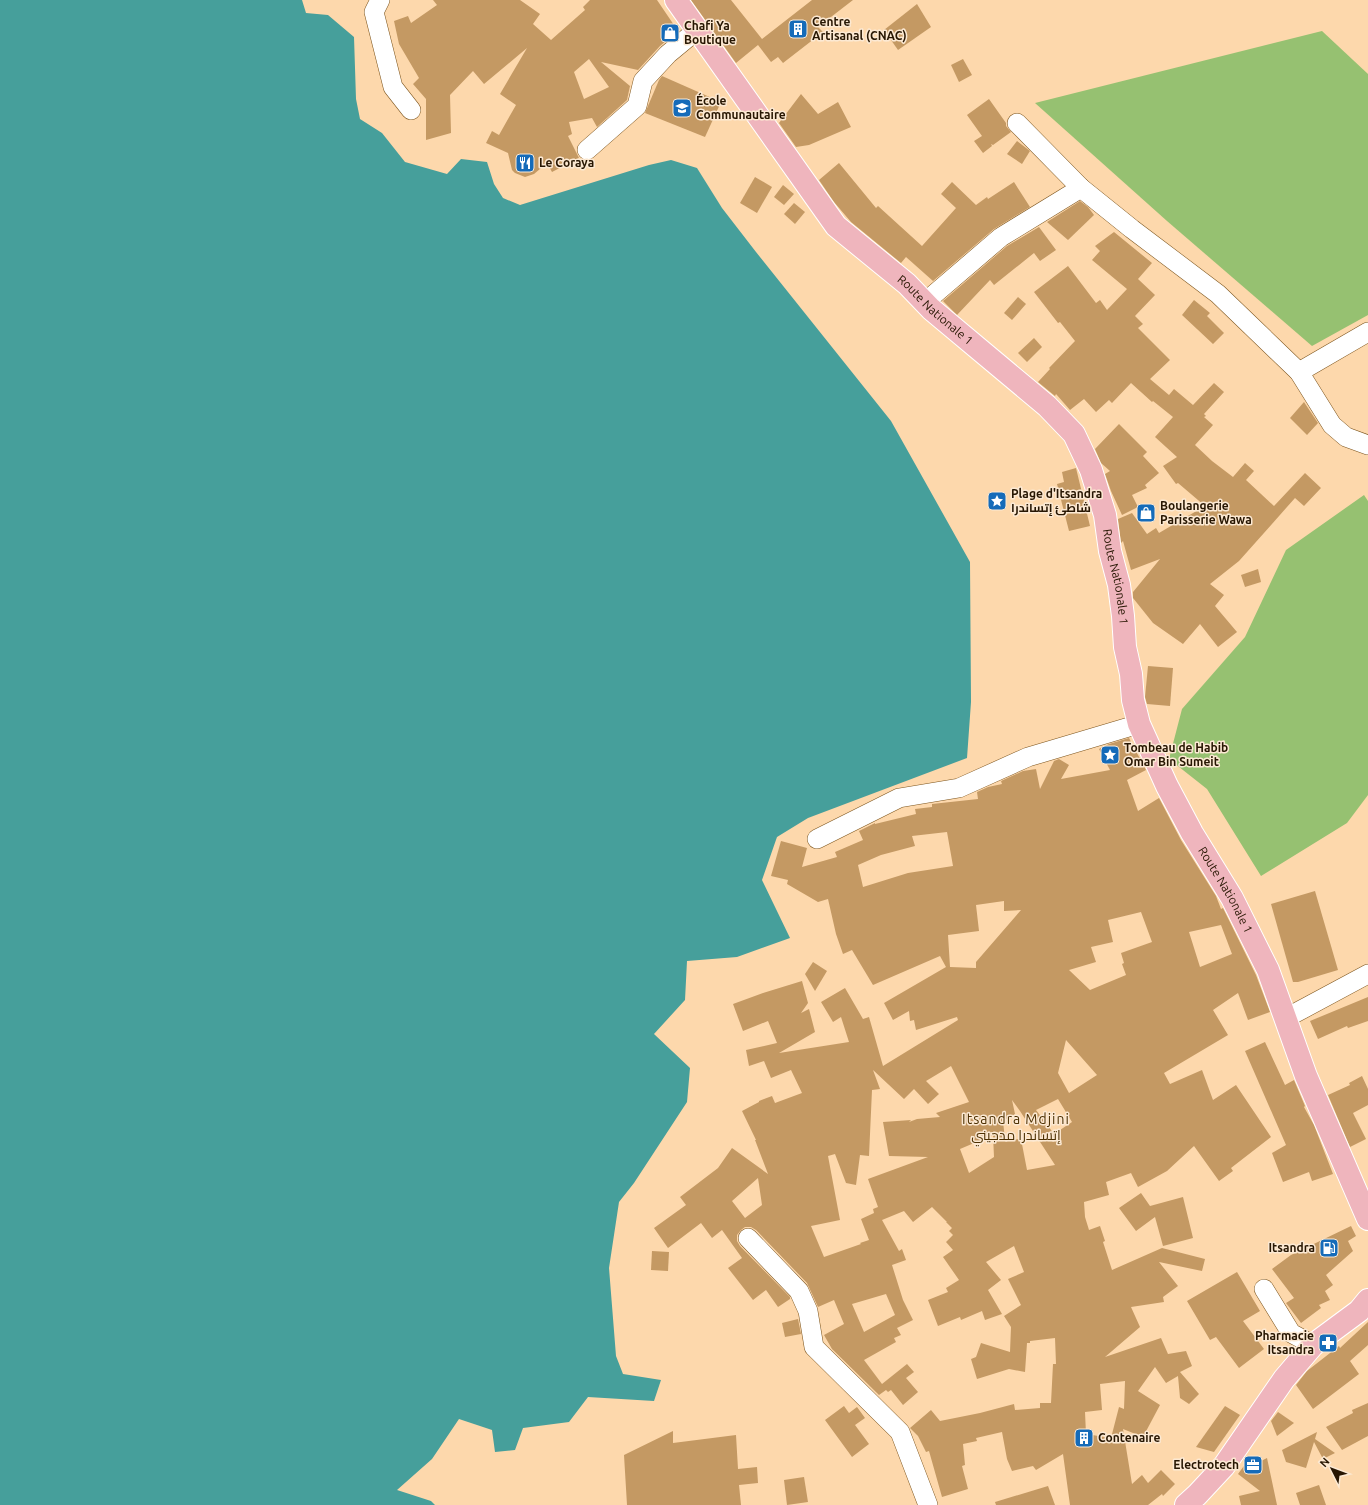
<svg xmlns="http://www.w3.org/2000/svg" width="1368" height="1505" viewBox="0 0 1368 1505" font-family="Ubuntu,Cairo,sans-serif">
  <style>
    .green { fill: #96c171 }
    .water { fill: #469f9b }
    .building { fill: #c49963; fill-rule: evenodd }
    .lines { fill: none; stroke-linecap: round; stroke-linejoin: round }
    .minor-casing { stroke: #7d551d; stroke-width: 20 }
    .major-casing { stroke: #fff; stroke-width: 24 }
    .minor { stroke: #fff; stroke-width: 19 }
    .major { stroke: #efb5bd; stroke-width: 22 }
    .labels { text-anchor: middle; stroke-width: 3; stroke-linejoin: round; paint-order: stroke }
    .poi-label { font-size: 12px; font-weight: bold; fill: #271602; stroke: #fce9d3; text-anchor: start }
    .street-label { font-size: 12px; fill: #271602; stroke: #fce9d3 }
    .quarter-label { font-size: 14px; letter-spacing: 1px; fill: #4d3002; stroke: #fce9d3 }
  </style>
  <rect width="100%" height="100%" fill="#fdd8ac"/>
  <g class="green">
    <path d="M1322,31l46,43v241l-56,31 -145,-125 -132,-118z"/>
    <path d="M1364,495l4,6v294l-21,28 -86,53 -54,-87 -38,-30 13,-50 63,-72 41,-87z"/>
  </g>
  <path class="water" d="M0,0h302l4,13 22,2 26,22 2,62 4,20 22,14 23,29 42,12 14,-15 26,3 7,22 9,14 17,7 129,-40 22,-5 26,8 25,40 34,44 135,169 79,141 1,140 -4,56 -159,60 -31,19 -15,43 28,58 -53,19 -50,4 -2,39 -31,34 36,34 -3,34 -53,81 -15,19 -10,66 7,88 7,18 38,6 -7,21 -66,-4 -19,25 -46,6 -8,22 -20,2 -3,-22 -33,-11 -27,40 -35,31 34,11 4,4h-435z"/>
  <g class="building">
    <path d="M433,0h87l20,14 -7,10 18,16 34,-30 -2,-3 7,-7h67l21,31 -18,15 -22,24 -37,-8 29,24 -3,14 -30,27 -5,-9 -23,4 3,12 -4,2 11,22 -27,14 -5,-9 -13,11 -9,3 -10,-4 -3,-3 -4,-17 -22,-10 6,-12 7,4 17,-30 -16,-11 27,-46 -43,36 -11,-13 -23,24 1,38 -25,7v-41l-13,-15 6,-6 -20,-34 -5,-23 14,-5 3,7 26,-18zM589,59l20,28 -25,12 -10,-27z"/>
    <path d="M691,0h40l31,39 50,-39h41l-35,27 5,5 -40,31 -5,-6 -7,5 -13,-17 -22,18z"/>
    <path d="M917,4l14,23 -33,23 -14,-20z"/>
    <path d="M963,59l9,16 -13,7 -8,-17z"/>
    <path d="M662,76l59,26 -16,35 -60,-24 14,-33z"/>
    <path d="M801,94l17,20 20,-12 13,25 -42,18 -13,2 -17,-24z"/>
    <path d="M989,99l17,24v3l5,6 -18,13 -2,-1 1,2 -9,7 -9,-12 8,-5 -15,-21z"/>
    <path d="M1017,141l13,10 -8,13 -15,-10z"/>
    <path d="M839,163l37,45 2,-2 44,40 34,-38 -15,-14 11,-12 24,23 11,-8 1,2 26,-17 16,25 -36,22 -61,52 -27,-24 -5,6 -50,-41 -17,-20 -15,-22z"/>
    <path d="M755,177l17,10 -15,26 -17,-10z"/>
    <path d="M783,185l11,9 -10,11 -10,-8z"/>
    <path d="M1080,201l8,6 6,8 -26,25 -21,-18z"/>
    <path d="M794,203l11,9 -10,12 -11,-10z"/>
    <path d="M1039,227l17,23 -16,11 -6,-8 -40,32 -4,-5 -33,35 -14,-14 64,-55z"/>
    <path d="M1114,232l38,31 -14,16 17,16 -20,21 8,8 -5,4 32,32 -20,19 19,16 5,-6 19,16 21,-22 10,9 -20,22 2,2 -2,1 9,8 -18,20 17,16 21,16 12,-14 9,8 -8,9 28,26 31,-33 16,15 -17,18 -9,-8 -56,63 -29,23 14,11 -9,11 22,26 -19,15 -18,-23 -17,20 -30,-21 -20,-25v-6l27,-33 -29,11 -8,-29 -2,2 -3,-24 14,-6 15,21 9,-6 3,5 46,-27 -27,-23 -2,1 -13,-18 14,-9 -22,-20 18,-20 -20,-16 -1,1 -21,-19 -19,20 -3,-3 -13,12 -12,-13 -14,11 -14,-16 -1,2 -17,-14 12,-13 -1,-1 26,-27 -15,-19 -2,1 -24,-31 34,-26 28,37 4,-3 7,10 20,-21 -35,-29 8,-9 -5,-5z"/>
    <path d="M1018,297l8,7 -14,16 -8,-7z"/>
    <path d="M1194,300l16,13 -3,3 17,17 -11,11 -31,-29z"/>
    <path d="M1034,338l8,9 -15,15 -9,-9z"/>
    <path d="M1304,402l14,21 -11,12 -17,-17z"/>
    <path d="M1119,424l28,28 -4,4 16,17 -14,12 2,3 -15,7 6,12 -16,8 -11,-24 -6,-17 5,-3 -9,-8 -6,-14z"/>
    <path d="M1076,468l14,58 -21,5 -12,-47 7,-2 -2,-10z"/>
    <path d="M1258,569l3,13 -16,5 -4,-12z"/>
    <path d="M1148,666l25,2 -3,38 -23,-2 -2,-7z"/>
    <path d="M1129,738l17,32 -19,10 11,31 21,-13 22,42 35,56 5,13 2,-1 33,67 14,37 -22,8 -10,-27 -25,17 15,25 -64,38 6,11 32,-14 11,30 23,-15 35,52 -40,31 2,3 -14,10 -25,-35 -27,25 -29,16 -7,-14 -25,9 3,13 -25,7 1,15 4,13 11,-4 5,15 -2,1 9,28 50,-22 43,11 -3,12 -43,-9 19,24 -15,11 1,5 -33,5 9,20 -35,30 56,-19 7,16 18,-3 6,15 -12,6 19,22 -10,10 -9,-6 -2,-22 -12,7 -11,-16 -17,24 22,14 -17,32 -20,-8 9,55 10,-9 6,8 13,-13 14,14 -12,12 -1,-2 -14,11h-78l-7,-51 -27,16 -3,-4 -21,5 -5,-12 -5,-27 -26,6 1,3 -14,3 2,21 -3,1 6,23 -26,8 -13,-46 -3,1 -8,-16 -8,-8 21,-18 9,11 40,-8 34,-9 1,6 25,-2v-5h11l2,-39h3l-1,-26 -25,3v2h-3l-2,29 -16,-3 -32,10 -6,-20 5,-2 5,-14 29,9 1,-25 -7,-11 17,-11 -13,-26 16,-7 -10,-26 -28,16 15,18 -13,10 14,24 -17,6 -3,-9 -21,9 -1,-3 -22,9 -10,-26 20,-8 -2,-4 13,-8 -16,-23 10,-7 -7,-8 7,-7 -4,-4 3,-3 -6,-6h1l-15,-15 -19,15 -9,-11 -22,9 17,31 3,-2 4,11 -14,5 11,35 10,20 -16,8 4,7 -7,3 2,4 -32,18 18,24 25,-20 7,8 -8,6 12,14 -15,13 -12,-15 -3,2 -2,-2 -7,5 -47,-46 -8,-14 20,-11 -10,-24 -16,7 -11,-24 -51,-53 -5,-3h-6l-4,3 -4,5v6l3,5 50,51v2l-12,8 -12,-17 -13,10 -25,-32 14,-10 -20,-28 -10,8 -11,-15 -33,25 -14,-20 32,-23 -6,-8 38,-29 14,-20 36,26 -13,-34h1l-14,-29 17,-9v-1l13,-5 3,7 27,-10 -11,-23 -20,8 -7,-17 -15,5 -3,-16 31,-7 -9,-22 -25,10 -10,-27 30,-11 39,-12 6,22 -7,10 8,-4 6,23 -36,21 70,-11 -8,-25 -8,5 -12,-20 24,-14 18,31 6,-2 14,49 75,-46 -1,-3 -41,13 -2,-10 -4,1 -1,-10 -16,9 -9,-17 62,-36 -6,-11 -67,29 -21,-35 -9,4 -7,-20 -8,-35 -10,3 -31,-18 1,-4 -17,-4 10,-35 26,7 -5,19 35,-10 -2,-5 28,-12 -4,-9 16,-8v1l41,-10 -1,-5 17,-2v-3l46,-5 -1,-7 11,-5 14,-3 -1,-3 22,-10 13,-2 4,20 14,-28 5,-2 10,6 -8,14 49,-9 -11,-21 10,-5zM947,832l6,34 -45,7 -45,14 -5,-22 23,-10 34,-9 -3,-10zM1004,901v10l17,-1 -45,52v6l-26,-1 -2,-32 31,-4 -3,-26zM1141,912l11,30 -31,11 3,10 -2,1 4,11 -36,15 -21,-20 27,-8 -5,-15 22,-5 -5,-22zM1221,925l11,29 -32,13 -11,-35zM1066,1040l31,35 -28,18 -11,-20zM951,1066l18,36 -33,11 4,4 -23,2 -8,3 2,-2 -28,2 6,34 39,1 -60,22 10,28 -5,2 1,4 -13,6 8,21 -9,3 1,1 -37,13 -13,-31 29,-6 -12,-64 7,-2 11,29 10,2 4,-30 9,1 3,-66 8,-1 -7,-19 31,29 10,-10 14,15 11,-10 -13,-13zM1058,1099l14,23 -18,12 -18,-24zM1012,1100l8,11 35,54 -28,5 -6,-31 -16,1 -2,-19 12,-7zM993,1135l1,22 -25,16 -9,-24zM758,1178l4,27 -17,13 -13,-17zM886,1294l9,21 -31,17 -12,-28zM1125,1381l-1,28 -5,-2 -8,31 -25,-4 -1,-22 17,-2 -2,-26z"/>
    <path d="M1315,891l23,79 -40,12h-5l-22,-78z"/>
    <path d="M813,962l14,9 -12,20 -10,-17z"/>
    <path d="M1368,997v24l-20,7 -1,-2 -29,13 -8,-18z"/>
    <path d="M1265,1042l20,43 9,-5 11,26 -1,1 10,18 19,49 -21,7 -3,-9 -26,10 -11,-29 14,-8 -41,-94z"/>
    <path d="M1362,1076l6,13v16l-15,8 13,26 -16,8 -22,-52 22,-10 -1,-2z"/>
    <path d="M1141,1193l9,13 33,-9 10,41 -30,8 -8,-29 -19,14 -17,-23z"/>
    <path d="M1351,1226l5,10 -8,5 5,10 -27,24 7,10 -8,6 5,9 -11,5 2,3 -20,15 -15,-20 8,-5 -22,-29 19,-14z"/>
    <path d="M652,1251l17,1 -1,19 -17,-1z"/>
    <path d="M1237,1272l23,39 -17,10 21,28 -25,19 -23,-31 -6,3 -23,-39z"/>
    <path d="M798,1319l3,15 -16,3 -3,-14z"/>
    <path d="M1368,1322v23l-18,16 9,13 -46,35 -17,-24 11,-14 32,-25 1,2z"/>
    <path d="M1368,1403v33l-26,14 -16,-23 27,-14 -1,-3z"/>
    <path d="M844,1406l5,7 8,-6 8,11 -10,7 14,19 -17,13 -27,-37z"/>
    <path d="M1225,1406l15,9 -26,37 -18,-5z"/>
    <path d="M1278,1412l16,11 -17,13 -6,-15z"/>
    <path d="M673,1431v12l63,-8 2,34 19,-2 1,16 -19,2 2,20h-114l-3,-50z"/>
    <path d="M1317,1432l-2,7 20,14 -12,6 -9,-17 -8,26 -20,-6 -4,-12z"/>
    <path d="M1267,1458l10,47h-36l-2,-9 21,-5 -22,-17 11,-15 4,6z"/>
    <path d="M804,1477l4,25 -21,3 -3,-25z"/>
    <path d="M1319,1485l7,20h-26l-4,-12z"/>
    <path d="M1048,1486l7,19h-59l-1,-3z"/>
  </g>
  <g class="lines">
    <defs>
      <g id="minor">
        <path d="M380,0l-6,12 19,75 18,23"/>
        <path d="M1017,123l64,65 51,41 86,65 81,78 33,53 14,12 22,8"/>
        <path d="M587,150l50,-44 6,-25 25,-27 29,-24"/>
        <path d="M924,303l77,-66 80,-49"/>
        <path d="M1299,372l69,-40"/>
        <path d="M817,839l82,-41 60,-10 69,-31 111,-33"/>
        <path d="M1286,1018l82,-44"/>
        <path d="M748,1238l51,53 9,20 6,36 86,85 28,73"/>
        <path d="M1264,1289l27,44 22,12"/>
      </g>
      <g id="major">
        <path id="s1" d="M676,0l160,226 71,58 24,25 116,97 27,28 17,36 14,45 5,36 9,34 4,31 2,31 6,27 2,26 6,24 28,62 25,47 40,65 36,72 38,106 62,143"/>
        <path d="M1186,1505l11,-10 27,-29 60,-87 29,-34 46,-34 9,-11"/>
      </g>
    </defs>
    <use href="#minor" class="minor-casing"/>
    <use href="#major" class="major-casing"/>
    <use href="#minor" class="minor"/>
    <use href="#major" class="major"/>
  </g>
  <defs>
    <symbol id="building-square" viewBox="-11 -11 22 22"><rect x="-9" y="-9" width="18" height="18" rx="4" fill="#156bb9" stroke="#fce9d3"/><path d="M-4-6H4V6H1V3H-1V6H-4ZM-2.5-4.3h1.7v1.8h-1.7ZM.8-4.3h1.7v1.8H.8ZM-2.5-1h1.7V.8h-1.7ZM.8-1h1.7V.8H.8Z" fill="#fff"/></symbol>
    <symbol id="shop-square" viewBox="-11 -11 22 22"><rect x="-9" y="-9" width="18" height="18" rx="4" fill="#156bb9" stroke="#fce9d3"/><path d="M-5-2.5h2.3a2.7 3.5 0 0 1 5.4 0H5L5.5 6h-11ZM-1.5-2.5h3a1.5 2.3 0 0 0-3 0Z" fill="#fff"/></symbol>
    <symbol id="school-square" viewBox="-11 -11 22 22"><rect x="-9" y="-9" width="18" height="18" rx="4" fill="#156bb9" stroke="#fce9d3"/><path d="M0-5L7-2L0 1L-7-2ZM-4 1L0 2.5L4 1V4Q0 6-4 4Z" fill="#fff"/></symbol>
    <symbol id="restaurant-square" viewBox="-11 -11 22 22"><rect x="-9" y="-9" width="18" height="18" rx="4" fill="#156bb9" stroke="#fce9d3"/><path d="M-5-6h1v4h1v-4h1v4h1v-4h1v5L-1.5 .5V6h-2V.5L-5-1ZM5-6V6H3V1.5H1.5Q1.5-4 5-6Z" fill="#fff"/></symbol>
    <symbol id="sight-square" viewBox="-11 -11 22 22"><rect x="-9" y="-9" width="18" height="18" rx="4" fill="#156bb9" stroke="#fce9d3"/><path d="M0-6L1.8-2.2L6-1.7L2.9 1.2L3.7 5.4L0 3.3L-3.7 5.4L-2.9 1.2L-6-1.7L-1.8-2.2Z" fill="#fff"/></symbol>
    <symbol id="fuel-square" viewBox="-11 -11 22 22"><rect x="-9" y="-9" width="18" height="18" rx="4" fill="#156bb9" stroke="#fce9d3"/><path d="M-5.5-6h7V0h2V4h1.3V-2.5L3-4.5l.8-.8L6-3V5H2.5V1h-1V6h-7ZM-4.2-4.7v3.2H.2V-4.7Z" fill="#fff"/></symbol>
    <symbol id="pharmacy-square" viewBox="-11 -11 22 22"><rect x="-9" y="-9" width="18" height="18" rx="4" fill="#156bb9" stroke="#fce9d3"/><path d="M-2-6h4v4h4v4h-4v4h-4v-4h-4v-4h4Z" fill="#fff"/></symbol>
    <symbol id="office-square" viewBox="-11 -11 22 22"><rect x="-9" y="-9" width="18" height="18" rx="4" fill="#156bb9" stroke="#fce9d3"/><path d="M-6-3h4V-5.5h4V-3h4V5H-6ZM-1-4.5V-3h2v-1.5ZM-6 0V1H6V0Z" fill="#fff"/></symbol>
  </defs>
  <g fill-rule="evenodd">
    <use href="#building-square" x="787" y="18" width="22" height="22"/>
    <use href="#shop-square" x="659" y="22" width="22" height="22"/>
    <use href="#school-square" x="671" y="97" width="22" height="22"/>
    <use href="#restaurant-square" x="514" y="152" width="22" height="22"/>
    <use href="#sight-square" x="986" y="490" width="22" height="22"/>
    <use href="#shop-square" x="1135" y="502" width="22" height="22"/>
    <use href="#sight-square" x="1099" y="744" width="22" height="22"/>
    <use href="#fuel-square" x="1318" y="1237" width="22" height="22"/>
    <use href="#pharmacy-square" x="1317" y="1332" width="22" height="22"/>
    <use href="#building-square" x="1073" y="1427" width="22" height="22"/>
    <use href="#office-square" x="1242" y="1454" width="22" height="22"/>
  </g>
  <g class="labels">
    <g class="poi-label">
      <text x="812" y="26">Centre<tspan x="812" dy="14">Artisanal (CNAC)</tspan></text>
      <text x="684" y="30">Chafi Ya<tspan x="684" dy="14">Boutique</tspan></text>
      <text x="696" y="105">École<tspan x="696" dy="14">Communautaire</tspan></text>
      <text x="539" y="167">Le Coraya</text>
      <text x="1011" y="498">Plage d'Itsandra<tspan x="1011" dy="14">شاطئ إتساندرا</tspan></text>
      <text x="1160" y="510">Boulangerie<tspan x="1160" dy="14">Parisserie Wawa</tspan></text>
      <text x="1124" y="752">Tombeau de Habib<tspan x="1124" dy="14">Omar Bin Sumeit</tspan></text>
      <text x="1315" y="1252" text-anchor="end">Itsandra</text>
      <text x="1314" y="1340" text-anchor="end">Pharmacie<tspan x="1314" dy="14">Itsandra</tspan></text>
      <text x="1098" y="1442">Contenaire</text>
      <text x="1239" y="1469" text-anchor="end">Electrotech</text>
    </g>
    <g class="street-label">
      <text dy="4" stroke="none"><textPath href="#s1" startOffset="407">Route Nationale 1</textPath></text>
      <text dy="4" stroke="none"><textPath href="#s1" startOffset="743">Route Nationale 1</textPath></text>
      <text dy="4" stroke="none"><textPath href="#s1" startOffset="1080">Route Nationale 1</textPath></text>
    </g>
    <g class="quarter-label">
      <text x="1016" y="1124">Itsandra Mdjini<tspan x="1016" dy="16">إتساندرا مدجيني</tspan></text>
    </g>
  </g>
  <g transform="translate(1332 1469) rotate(312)" stroke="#fce9d3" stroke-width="3" paint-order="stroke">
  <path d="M0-3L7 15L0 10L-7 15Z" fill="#271602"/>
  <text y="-6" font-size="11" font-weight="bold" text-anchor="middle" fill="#271602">N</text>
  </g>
</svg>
